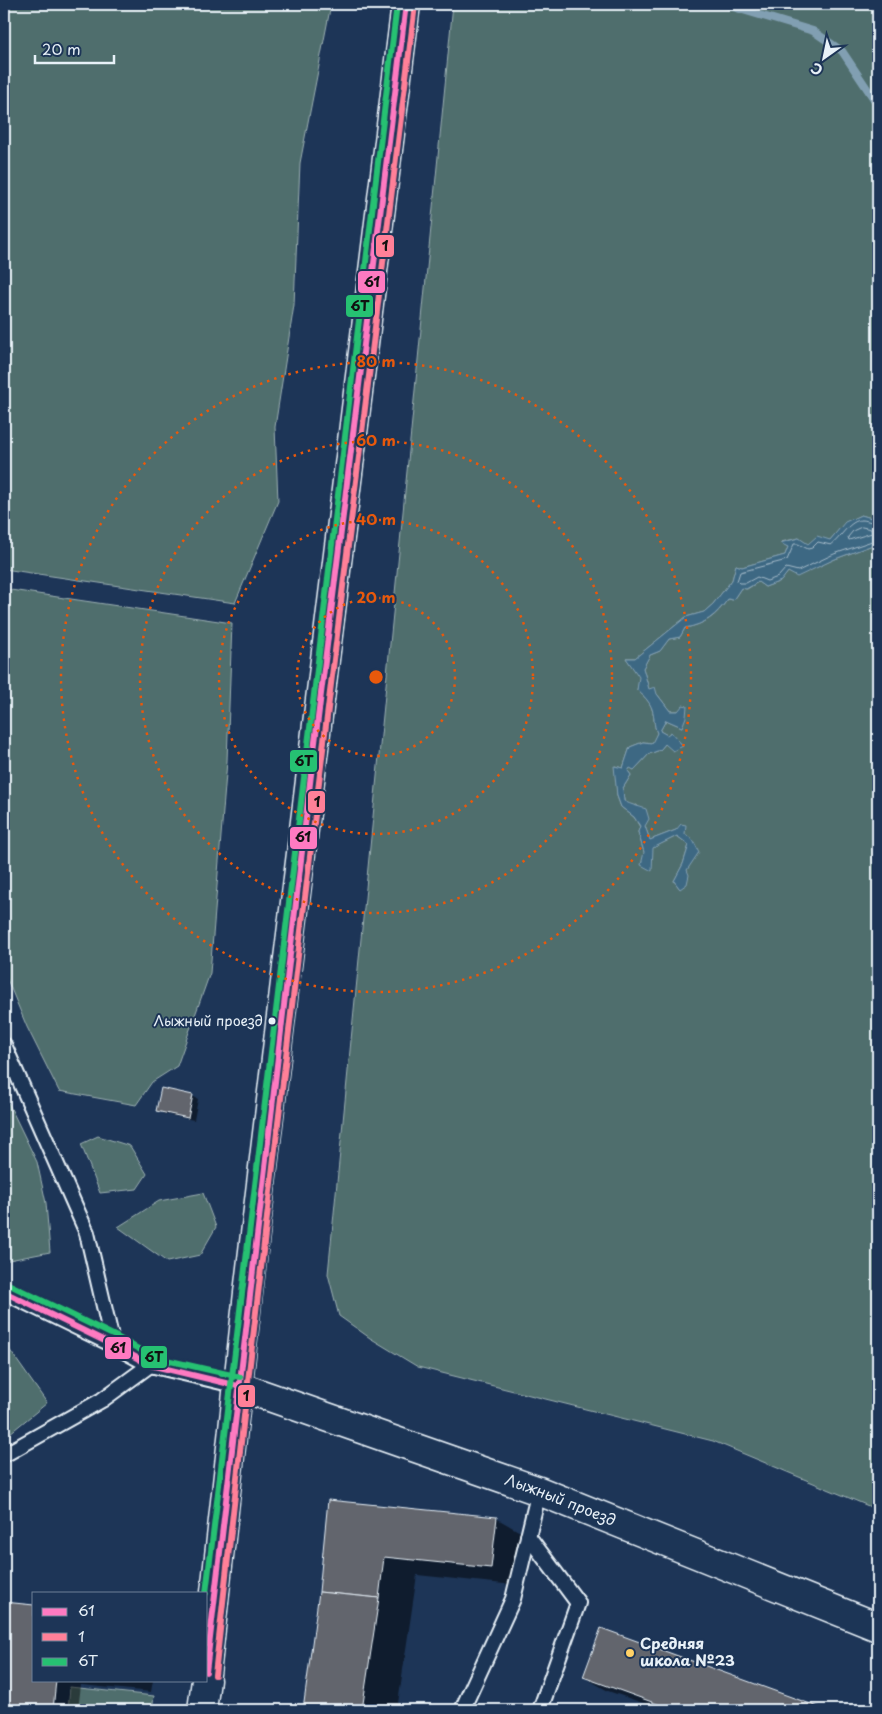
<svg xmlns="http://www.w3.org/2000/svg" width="882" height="1714" viewBox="0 0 882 1714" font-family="'Playpen Sans',sans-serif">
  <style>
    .green { fill: #506e6d; stroke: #9cb0b2 }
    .water { fill: #3d6883; stroke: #819fb2 }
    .shadow { fill: #0007 }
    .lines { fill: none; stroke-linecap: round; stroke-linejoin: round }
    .shore { stroke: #a4bac9; stroke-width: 1 }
    .stream { stroke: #819fb2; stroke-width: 8 }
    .building { fill: #62656d; stroke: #e8f1f8 }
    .lane-casing { stroke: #e8f1f8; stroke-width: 18 }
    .street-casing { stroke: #e8f1f8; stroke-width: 31 }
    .secondary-casing { stroke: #e8f1f8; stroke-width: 31 }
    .lane { stroke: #1d3557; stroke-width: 14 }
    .street { stroke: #1d3557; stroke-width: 28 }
    .secondary { stroke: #1d3557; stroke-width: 28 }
    .bus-1-casing { stroke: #1d3557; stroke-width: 10 }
    .bus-2-casing { stroke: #1d3557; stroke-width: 10 }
    .bus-3-casing { stroke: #1d3557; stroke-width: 10 }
    .bus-1 { stroke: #fe7ac1; stroke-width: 6 }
    .bus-2 { stroke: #ff8098; stroke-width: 6 }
    .bus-3 { stroke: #26c172; stroke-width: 6 }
    .ring { fill: none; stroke: #e8590c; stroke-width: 2.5; stroke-dasharray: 2.5 5 }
    .bus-dot { fill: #e8f1f8; stroke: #1d3557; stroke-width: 2 }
    .poi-dot { fill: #ffd166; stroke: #1d3557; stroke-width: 2 }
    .labels { text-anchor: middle; stroke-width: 4; stroke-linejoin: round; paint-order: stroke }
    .bus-label { font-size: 14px; fill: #e8f1f8; stroke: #1d3557; text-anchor: end }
    .street-label { font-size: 15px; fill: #e8f1f8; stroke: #1d3557 }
    .poi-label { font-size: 15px; font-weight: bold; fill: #e8f1f8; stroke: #1d3557; text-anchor: start }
    .centre { fill: #e8590c; stroke: #1d3557; stroke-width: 2.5 }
    .ring-label { font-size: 15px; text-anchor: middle; font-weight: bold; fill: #e8590c; stroke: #1d3557; stroke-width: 4; stroke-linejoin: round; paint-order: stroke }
    .line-badge { stroke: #1d3557; stroke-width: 2 }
    .pale-badge-label { font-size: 14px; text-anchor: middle; font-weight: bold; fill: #111 }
  </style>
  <rect width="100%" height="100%" fill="#1d3557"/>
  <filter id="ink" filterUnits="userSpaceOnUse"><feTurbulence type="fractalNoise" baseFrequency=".02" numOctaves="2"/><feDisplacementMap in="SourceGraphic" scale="10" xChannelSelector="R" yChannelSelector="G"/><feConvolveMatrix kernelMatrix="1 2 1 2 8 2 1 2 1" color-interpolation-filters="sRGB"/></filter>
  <g filter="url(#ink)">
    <g class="green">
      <path d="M4,4h327l-31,159 -6,142 -19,122 3,74 -43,102 -231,-34z"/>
      <path d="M453,4h425v510l-3,5 -14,-4 -15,7 -16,18 -22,5 -9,-7 -18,4 7,5 -3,8 -43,12 -6,-2 -4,15 -19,24 -9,8 -18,5 -51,41h-9l14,19 -3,13c6,5 13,12 15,19 3,8 1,15 5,24l-4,10 -10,-1 -13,5 -7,21 -8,-2 2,30 4,11 13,10 6,10 -2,5 6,20 33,-16 12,9 -6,19 -9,17 6,8 7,-19 6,-30 -8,-6 -9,-4 -26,10 -13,-35 -5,1 -8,-5 -1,-13 8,-13 -3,-4 2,-4 4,3 15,-16 11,-4 5,-6 18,2 -12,-13 -4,2 -7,-4 6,-11 16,7 -4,-16h-8l-13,-17 -8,-4 -6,-22 7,-13 10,-4 9,-12 11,-2 5,-9c21,-4 31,-12 43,-29l5,1 8,-12 6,1 11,-7 7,5 16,-6 7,-9 9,4 38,-17 43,-16v967l-165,-69 -295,-74 -48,-29 -31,-22 -11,-42z"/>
      <path d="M4,589l228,34 -5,138 -17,212 -33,93 -25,16 -16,23 -77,-14 -32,-64 -23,-55z"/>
      <path d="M4,1094l33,68 9,41 4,49 -46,9z"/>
      <path d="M98,1136l32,10 17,28 -10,15 -37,4 -19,-49z"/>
      <path d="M203,1193l13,34 -16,28 -33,7 -49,-35 41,-26z"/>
      <path d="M4,1342l43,61 -43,35z"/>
      <path d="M70,1687l84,9 -2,14h-84z"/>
    </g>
    <path class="water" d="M878,514v29l-43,16 -38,18 -9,-5 -7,9 -16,6 -7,-5 -12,7 -5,-1 -8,12 -5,-1c-13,17 -22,25 -43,29l-5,9 -11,2 -9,12 -10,4 -7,13 6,21 6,-2 2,7 13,17h8l5,-6 4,1 -1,11 -4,10 -16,-7 -6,11 7,4 4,-3 12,14 -10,5 -8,-7 -5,6 -11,4 -15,16 -4,-2 -2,3 3,4 -8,13 1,13c7,4 14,5 22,8l3,10 -4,7 5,14 26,-10 5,-6 5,1 -1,9 8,6 6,12 -12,18 2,5 -2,9 -7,5 -6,-8 9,-17 6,-19 -12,-9 -24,12 -1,23 -11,-6 3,-13 -6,-20 2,-6 -6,-9 -13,-10 -4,-11 -3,-30 9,2 7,-21 13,-5 9,1 5,-10c-4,-9 -2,-16 -5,-24 -2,-7 -9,-14 -15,-19l2,-13 -13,-19h9l51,-41 18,-5 9,-8 19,-24 4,-15 6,2 43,-12 3,-8 -8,-4 19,-5 9,6 9,-8 13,4 15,-18 16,-7 14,4z"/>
    <g class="shadow">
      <path d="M192,1096l6,3 -4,21 -30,-6 -6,-4z"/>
      <path d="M330,1501l166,17 33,19 -5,49 -107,-11 -20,135h-92l15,-117z"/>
      <path d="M4,1603l30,3v74h119l-2,12 -70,-7 -3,25h-74z"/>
      <path d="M601,1630l222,80h-160l-55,-19 -24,-14z"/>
    </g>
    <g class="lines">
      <g class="shore">
        <path d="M878,522c-6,2 -10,-2 -16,-2 -13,0 -21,18 -31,25l-13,-3 -6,6 -4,1 -10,-5h-4l-7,16 -47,12 -3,9 2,2h7l11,-6 10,4 11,-4 8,-9 12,3 36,-17 44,-15"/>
        <path d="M862,527l9,2 1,4 -23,7 -1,-3 5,-6z"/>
      </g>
      <path class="stream" d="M723,4l90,27 29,20 36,54"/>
    </g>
    <g class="building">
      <path d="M161,1088l32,7 -5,23 -32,-7z"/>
      <path d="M328,1500l169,17 -6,51 -107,-11 -5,41 -60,-6z"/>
      <path d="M319,1592l60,6 -17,112h-59z"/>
      <path d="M4,1602l30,3v75h22l-3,30h-49z"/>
      <path d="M601,1628l226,82h-153l-91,-33z"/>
    </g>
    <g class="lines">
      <defs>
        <g id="lane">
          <path d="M4,1045l83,188 26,112"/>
          <path d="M4,1292l109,53 37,20 88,21"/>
          <path d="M4,1455l98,-55 48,-35"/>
          <path d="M528,1536l50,67 -38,107"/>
          <path d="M462,1710l51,-111 26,-108"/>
        </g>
        <g id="street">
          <path id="s1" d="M238,1386l301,105 339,136"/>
        </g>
        <g id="secondary">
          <path d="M206,1674l42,-381 36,-302 122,-987"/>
          <path d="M202,1710l4,-30"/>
        </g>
      </defs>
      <use href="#lane" class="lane-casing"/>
      <use href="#street" class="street-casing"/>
      <use href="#secondary" class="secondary-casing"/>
      <use href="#lane" class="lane"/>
      <use href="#street" class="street"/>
      <use href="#secondary" class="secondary"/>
      <defs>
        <g id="bus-1">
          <path d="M4,1292l109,53 37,20 88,21"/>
          <path d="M206,1672c62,-557 131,-1112 200,-1668"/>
        </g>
        <path id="bus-2" d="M215,1675c61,-557 131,-1114 200,-1670"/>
        <g id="bus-3">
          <path d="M8,1284l109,53 36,20 87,20"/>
          <path d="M206,1593c59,-531 126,-1060 191,-1589"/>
        </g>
      </defs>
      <use href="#bus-1" class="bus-1-casing"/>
      <use href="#bus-2" class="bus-2-casing"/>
      <use href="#bus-3" class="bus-3-casing"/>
      <use href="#bus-1" class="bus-1"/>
      <use href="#bus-2" class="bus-2"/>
      <use href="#bus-3" class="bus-3"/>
    </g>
  </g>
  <g class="ring">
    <circle cx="376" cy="677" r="79"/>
    <circle cx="376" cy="677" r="157"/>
    <circle cx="376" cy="677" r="236"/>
    <circle cx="376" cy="677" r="315"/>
  </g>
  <circle class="bus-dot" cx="272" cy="1021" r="4.5"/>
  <circle class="poi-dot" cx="630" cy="1653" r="5"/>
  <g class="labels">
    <g class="bus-label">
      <text x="263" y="1026">Лыжный проезд</text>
    </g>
    <g class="street-label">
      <text dy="5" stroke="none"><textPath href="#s1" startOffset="342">Лыжный проезд</textPath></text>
    </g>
    <g class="poi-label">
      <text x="640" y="1649">Средняя<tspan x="640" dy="17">школа №23</tspan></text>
    </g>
  </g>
  <circle cx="376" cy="677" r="8" class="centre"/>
  <g class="ring-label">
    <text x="376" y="367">80 m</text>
    <text x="376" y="446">60 m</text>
    <text x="376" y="525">40 m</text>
    <text x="376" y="603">20 m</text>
  </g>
  <g class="line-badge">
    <rect x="375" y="234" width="20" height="24" rx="5" fill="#ff8098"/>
    <rect x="357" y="270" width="29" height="24" rx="5" fill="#fe7ac1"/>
    <rect x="345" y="294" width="29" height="24" rx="5" fill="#26c172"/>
    <rect x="289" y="749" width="29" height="24" rx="5" fill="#26c172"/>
    <rect x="307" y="790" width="19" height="24" rx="5" fill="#ff8098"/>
    <rect x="289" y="826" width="29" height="24" rx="5" fill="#fe7ac1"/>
    <rect x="104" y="1336" width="28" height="24" rx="5" fill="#fe7ac1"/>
    <rect x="140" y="1345" width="28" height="24" rx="5" fill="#26c172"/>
    <rect x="237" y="1384" width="19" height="24" rx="5" fill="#ff8098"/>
  </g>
  <g class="pale-badge-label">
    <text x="385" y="251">1</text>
    <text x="372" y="287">61</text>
    <text x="360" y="311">6Т</text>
    <text x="304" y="766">6Т</text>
    <text x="317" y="807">1</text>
    <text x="303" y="842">61</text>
    <text x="118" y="1353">61</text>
    <text x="154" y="1362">6Т</text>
    <text x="246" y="1401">1</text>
  </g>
  <rect width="882" height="1714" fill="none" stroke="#1d3557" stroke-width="20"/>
  <rect x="10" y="10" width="862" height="1694" fill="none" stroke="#e8f1f8" stroke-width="2" filter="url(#ink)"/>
  <rect x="32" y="1592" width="175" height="90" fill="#1d3557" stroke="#6e8097"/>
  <rect x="42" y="1608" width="25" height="8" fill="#fe7ac1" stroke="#6e8097"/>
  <text x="78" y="1616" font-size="15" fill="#e8f1f8">61</text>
  <rect x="42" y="1633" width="25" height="8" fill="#ff8098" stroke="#6e8097"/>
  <text x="78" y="1642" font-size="15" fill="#e8f1f8">1</text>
  <rect x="42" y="1658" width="25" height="8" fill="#26c172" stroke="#6e8097"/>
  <text x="78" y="1666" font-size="15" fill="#e8f1f8">6Т</text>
  <g transform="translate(824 58) rotate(213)" stroke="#1d3557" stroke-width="4" paint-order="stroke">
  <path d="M0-4L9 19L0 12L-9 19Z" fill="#e8f1f8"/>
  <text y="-8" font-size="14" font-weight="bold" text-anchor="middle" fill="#e8f1f8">С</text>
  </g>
  <path d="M35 55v8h79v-8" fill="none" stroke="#e8f1f8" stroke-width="2.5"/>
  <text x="42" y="55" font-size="15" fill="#e8f1f8" stroke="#1d3557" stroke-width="4" paint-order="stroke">20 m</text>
</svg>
